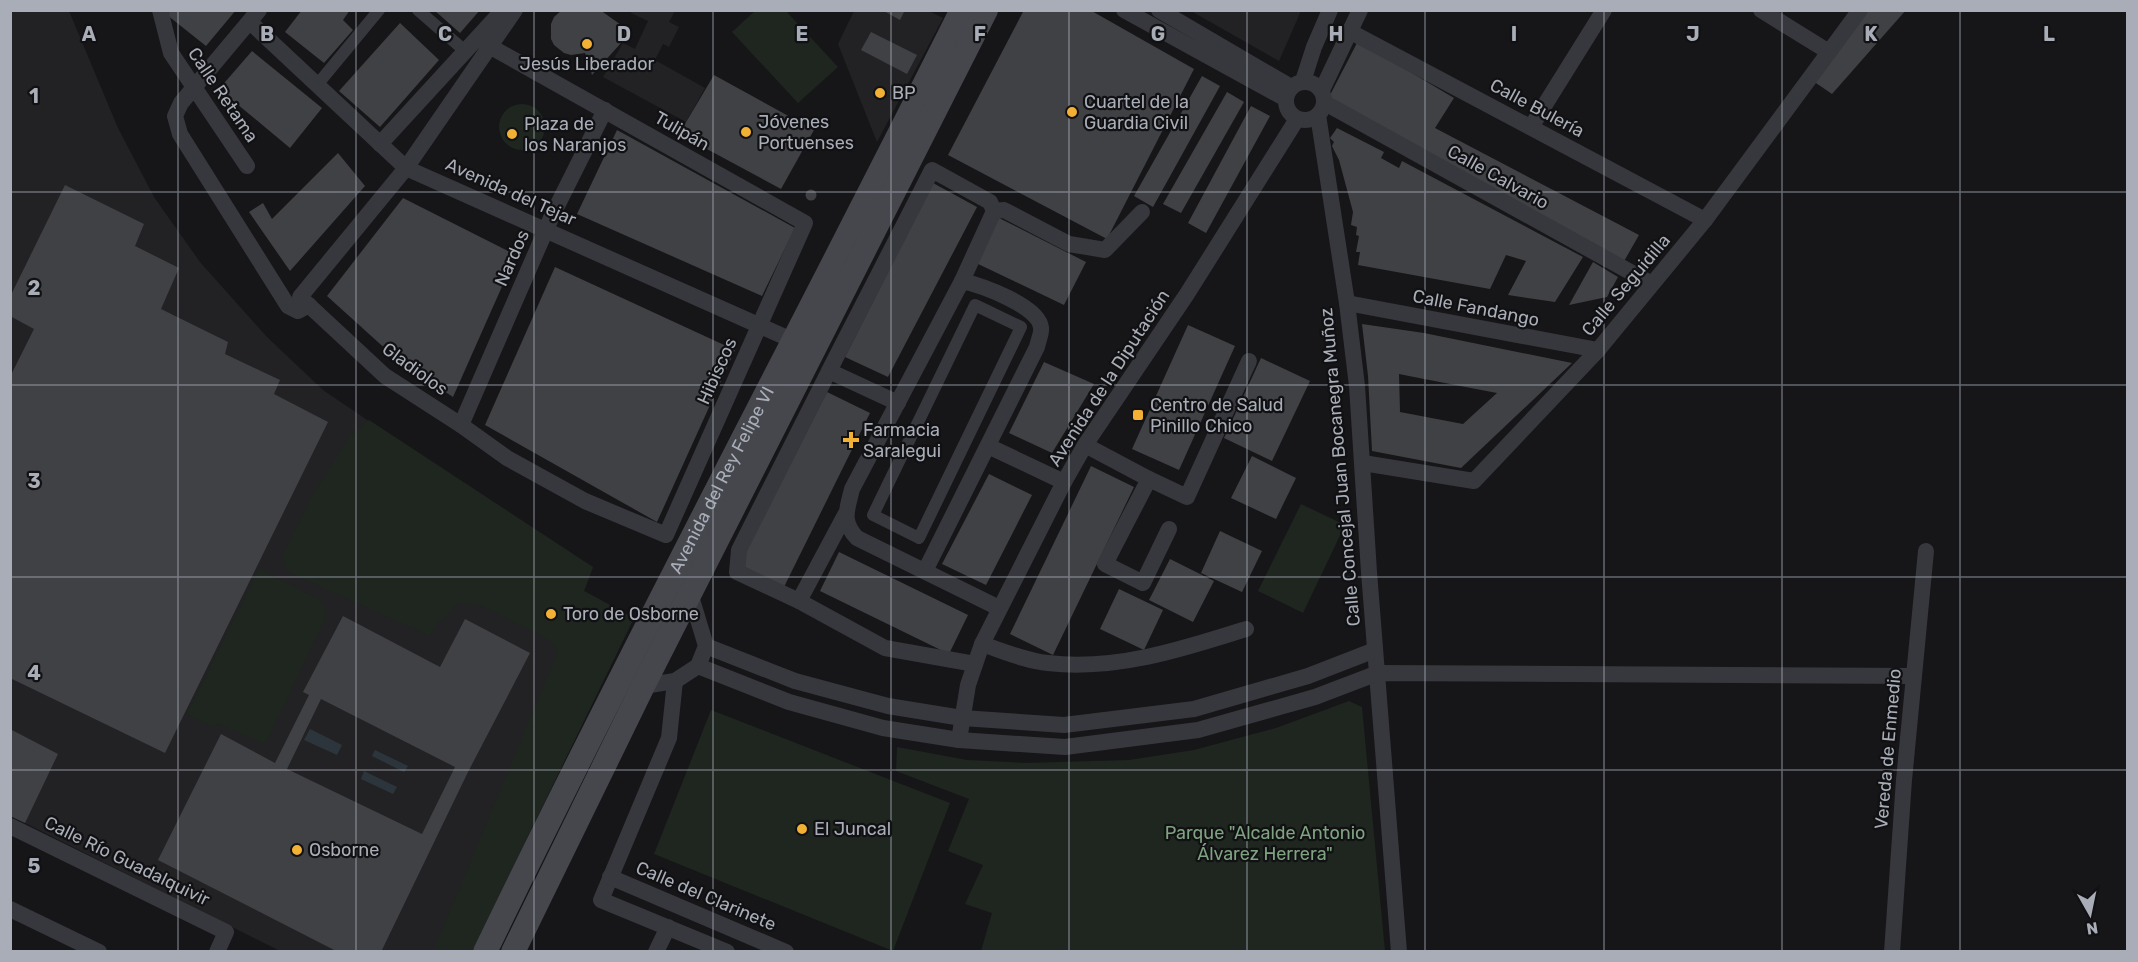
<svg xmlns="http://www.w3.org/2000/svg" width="2138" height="962" viewBox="0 0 2138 962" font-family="Rubik,sans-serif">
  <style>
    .built { fill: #222225 }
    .green { fill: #1e261f }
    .water { fill: #2c353c }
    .building { fill: #404145; fill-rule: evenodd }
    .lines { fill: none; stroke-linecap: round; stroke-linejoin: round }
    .pedestrian { stroke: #37383d; stroke-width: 12 }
    .minor { stroke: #37383d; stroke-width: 16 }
    .secondary { stroke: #45474d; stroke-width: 24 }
    .grid { fill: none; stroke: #a8adb8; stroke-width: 1.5; stroke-opacity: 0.55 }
    .poi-dot { fill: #f2b134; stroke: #111113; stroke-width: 2 }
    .labels { text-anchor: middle; stroke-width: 4.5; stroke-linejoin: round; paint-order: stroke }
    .poi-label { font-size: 18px; fill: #a8adb8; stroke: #111113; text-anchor: start }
    .street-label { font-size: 18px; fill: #a8adb8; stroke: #111113 }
    .park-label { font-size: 18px; fill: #7fa381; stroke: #111113 }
    .grid-label { font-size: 20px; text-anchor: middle; font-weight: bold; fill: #a8adb8; stroke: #111113; stroke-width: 4.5; stroke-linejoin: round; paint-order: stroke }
  </style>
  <rect width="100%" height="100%" fill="#161618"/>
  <g class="built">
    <path d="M10,11h59l49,117 36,69 46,65 67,75 56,53 180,122 90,55 -9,24 50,27 -162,333h-192l-269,-135z"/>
    <path d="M632,11h43l-6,11 10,5 -10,20 -6,-3 -8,16 50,28 -19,34 -83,-45 20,-34 12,6 13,-28 -17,-8z"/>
    <path d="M854,11h75l14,7 -66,124 -39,-98z"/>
    <path d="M1191,11h110l-22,50z"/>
  </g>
  <g class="green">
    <path d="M756,10l30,1 52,56 -40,36 -66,-71z"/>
    <circle cx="522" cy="127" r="23"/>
    <path d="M369,420l224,147 -9,24 50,27 -162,333h-36v-6l122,-294 -9,-11 -68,-35 -22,-2 -23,22 -6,11 -144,-65 -3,-16 30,-61 37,-58z"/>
    <path d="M1301,504l44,21 -42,88 -45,-22z"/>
    <path d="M259,569l61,31 6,12 -5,16 -56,116 -48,-21 -3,4 -27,-13z"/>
    <path d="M1349,701l13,6 23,244h-404l11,-38 -27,-9 18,-39 -35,-14 21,-52 -73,-28 1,-24 70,13 59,3 103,-3 65,-10 82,-22z"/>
    <path d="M711,710l239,93 -57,148 -239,-97z"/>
  </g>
  <g class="water">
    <path d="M310,729l32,16 -5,10 -33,-15z"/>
    <path d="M375,750l33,16 -4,6 -32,-16z"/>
    <path d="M364,771l33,16 -4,7 -32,-15z"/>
  </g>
  <g class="building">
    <path d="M171,10h65l-30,36 -39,-31z"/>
    <path d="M302,10h48l-7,10 10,10 -29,33 -39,-31z"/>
    <path d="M434,10h46l-20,23z"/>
    <path d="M562,10h38l31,22 -39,43 -7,-22 -14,2 -7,-2 -10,-8 -3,-6v-15l3,-7z"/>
    <path d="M882,10h23l-5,10z"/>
    <path d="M1024,10h66l104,59 -87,170 -159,-84z"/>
    <path d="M1867,10h39l-74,84 -19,-13z"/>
    <path d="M400,23l39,37 -59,67 -41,-36z"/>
    <path d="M871,32l46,23 -10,19 -46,-24z"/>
    <path d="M1358,41l96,57 -19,30 204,107 -16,28 -295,-164z"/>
    <path d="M252,51l70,57 -32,40 -71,-59z"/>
    <path d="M714,75l100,55 -33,59 -102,-55z"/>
    <path d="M1202,76l18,10 -67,121 -19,-11z"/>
    <path d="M1227,92l17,10 -63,111 -18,-9z"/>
    <path d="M1251,106l19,10 -64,117 -18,-10z"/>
    <path d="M1337,128l47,24 -3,6 18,10 3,-7 181,96 -28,45 -47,-7 18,-34 -20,-6 -16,34 -132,-24 2,-13h-4l3,-16 -3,-1 1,-8 -6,-2 2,-13 -14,-52 -7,-14 2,-4 -4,-4z"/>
    <path d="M617,130l178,98 -33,68 -185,-82z"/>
    <path d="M338,153l27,33 -75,85 -41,-59 14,-9 9,16z"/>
    <path d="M933,183l44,24 -89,170 -43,-20z"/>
    <path d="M65,185l79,39 -9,22 44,22 -18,41 67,33 -3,12 55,26 -6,14 54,28 -163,331 -155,-75v-301l24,-48 -24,-13v-19z"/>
    <circle cx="811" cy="195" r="5.5"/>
    <path d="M403,198l113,57 -63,142 -53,-35 -73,-66z"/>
    <path d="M997,217l89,45 -22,43 -88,-42z"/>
    <path d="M1593,262l25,15 -11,20 -38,8z"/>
    <path d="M555,267l180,83 -78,172 -172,-97z"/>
    <path d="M1362,324l62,9 148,30 -111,105 -89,-17 -4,-75zM1399,374l20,4 78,15 -34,31 -63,-12z"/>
    <path d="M1188,325l47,21 -56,124 -47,-21z"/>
    <path d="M1261,358l49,23 -38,80 -48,-23z"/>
    <path d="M1044,362l50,22 -42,69 -43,-20z"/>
    <path d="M827,392l43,21 -86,174 -45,-23z"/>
    <path d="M1252,456l44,22 -20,41 -45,-21z"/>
    <path d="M1091,466l43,21 -81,168 -43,-21z"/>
    <path d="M989,474l43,21 -46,90 -44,-21z"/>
    <path d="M1220,531l42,20 -20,41 -41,-19z"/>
    <path d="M839,552l129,63 -19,39 -129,-63z"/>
    <path d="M1170,559l44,22 -21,41 -44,-22z"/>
    <path d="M1119,589l44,21 -19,40 -44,-21z"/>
    <path d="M343,616l97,51 25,-48 65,34 -62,119 -87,180h-43l-180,-92 63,-126 54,29 34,-68 -6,-3zM321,699l134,68 -33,67 -135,-65z"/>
    <path d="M10,729l48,25 -33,69 -15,-7z"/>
  </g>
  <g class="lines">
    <g class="pedestrian">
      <path d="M418,10l47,41"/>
      <path d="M317,85l62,-75"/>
      <path d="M975,305l46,22 -102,211 -46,-23z"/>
    </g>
    <g class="minor">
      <path d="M160,10l11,43 76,113"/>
      <path d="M259,10l-78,93 -6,13 5,18 108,172 10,5 11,-6"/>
      <path d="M1124,10l162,89"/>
      <path d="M1159,10l132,77"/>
      <path d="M1761,10l68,42"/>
      <path d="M250,22l156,146 388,173"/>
      <path d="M1349,31l356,189"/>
      <path d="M479,37l12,10 314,176 -139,312 -81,-34 -78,-43 -46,-33 -76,-49 -85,-79 106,-129 109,-158"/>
      <path d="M1303,81l11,-34 16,-37"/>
      <circle cx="1305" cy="101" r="19"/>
      <path d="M1322,90l38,-80"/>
      <path d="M1325,103l327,181"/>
      <path d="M1318,115l29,188 10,83 12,186 30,380"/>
      <path d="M1531,127l73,-117"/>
      <path d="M380,144l123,-134"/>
      <path d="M962,281l32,-70 10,-1 65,34 36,6 37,-38"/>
      <path d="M1347,303l251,47"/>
      <path d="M829,371l-90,179 -2,22 62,29 86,47 90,16"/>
      <path d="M898,403l-69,-32 103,-201 58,32 4,9"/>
      <path d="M461,425l90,-207 54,-108"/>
      <path d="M1085,445l64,34 -44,85 38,19 26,-54"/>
      <path d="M988,446l76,36"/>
      <path d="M1363,463l111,18 124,-131 107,-130 155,-210"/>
      <path d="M1149,479l38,18 62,-136"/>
      <path d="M925,571l112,-224c1,-6 5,-14 4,-19 -1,-22 -61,-43 -79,-47l-110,208c-5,21 -11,32 5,49l142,70"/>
      <path d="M799,601l46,-86"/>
      <path d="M982,644c21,7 44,17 66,19 68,8 135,-14 198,-34"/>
      <path d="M706,646l89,35 93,25 74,12 102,7 130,-16 114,-33 67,-26"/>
      <path d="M698,666l91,36 94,26 76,12 106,7 133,-17 117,-33 63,-24 536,3"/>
      <path d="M675,681l-6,57 -68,162 126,52"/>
      <path d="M643,686l32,-5 23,-15 8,-20 -16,-53"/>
      <path d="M959,740l9,-55 14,-41 82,-162 21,-37 102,-151 110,-175"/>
      <path d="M10,826l216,106 -9,20"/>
      <path d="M610,877l176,75"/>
      <path d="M10,909l89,43"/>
      <path d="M656,952l12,-25"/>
      <path d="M1892,952l12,-172 22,-229"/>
    </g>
    <g class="secondary">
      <path id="s1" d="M485,952c153,-317 319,-627 477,-942"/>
      <path d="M513,952l130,-266 343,-676"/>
    </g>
  </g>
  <path class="grid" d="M178,10v942M356,10v942M534,10v942M713,10v942M891,10v942M1069,10v942M1247,10v942M1425,10v942M1604,10v942M1782,10v942M1960,10v942M10,192h2118M10,385h2118M10,577h2118M10,770h2118"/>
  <g class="poi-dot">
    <circle cx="587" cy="44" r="6"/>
    <circle cx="880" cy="93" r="6"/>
    <circle cx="1072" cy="112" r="6"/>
    <circle cx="746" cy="132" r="6"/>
    <circle cx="512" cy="134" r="6"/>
    <rect x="1132" y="409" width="12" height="12" rx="3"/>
    <path d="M848 431h6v6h6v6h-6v6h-6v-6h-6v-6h6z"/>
    <circle cx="551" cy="614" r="6"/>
    <circle cx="802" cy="829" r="6"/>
    <circle cx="297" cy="850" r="6"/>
  </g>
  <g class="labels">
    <g class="poi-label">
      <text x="587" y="70" text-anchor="middle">Jesús Liberador</text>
      <text x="892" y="99">BP</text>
      <text x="1084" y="108">Cuartel de la<tspan x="1084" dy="21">Guardia Civil</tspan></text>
      <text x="758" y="128">Jóvenes<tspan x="758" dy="21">Portuenses</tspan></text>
      <text x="524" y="130">Plaza de<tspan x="524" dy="21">los Naranjos</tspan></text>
      <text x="1150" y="411">Centro de Salud<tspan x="1150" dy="21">Pinillo Chico</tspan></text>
      <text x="863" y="436">Farmacia<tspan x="863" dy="21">Saralegui</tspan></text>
      <text x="563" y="620">Toro de Osborne</text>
      <text x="814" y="835">El Juncal</text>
      <text x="309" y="856">Osborne</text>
    </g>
    <g class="street-label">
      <text transform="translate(223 95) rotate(56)" y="6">Calle Retama</text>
      <text transform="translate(1537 108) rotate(28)" y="6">Calle Bulería</text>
      <text transform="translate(682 131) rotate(30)" y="6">Tulipán</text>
      <text transform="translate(1498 177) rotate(29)" y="6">Calle Calvario</text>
      <text transform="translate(511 192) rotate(24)" y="6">Avenida del Tejar</text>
      <text transform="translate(512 258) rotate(-66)" y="6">Nardos</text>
      <text transform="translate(1626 285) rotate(-50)" y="6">Calle Seguidilla</text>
      <text transform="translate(1476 308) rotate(11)" y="6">Calle Fandango</text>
      <text transform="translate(415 369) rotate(36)" y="6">Gladiolos</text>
      <text transform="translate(717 371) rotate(-66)" y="6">Hibiscos</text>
      <text transform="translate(1109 378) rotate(-57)" y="6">Avenida de la Diputación</text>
      <text transform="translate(1340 467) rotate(-95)" y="6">Calle Concejal Juan Bocanegra Muñoz</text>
      <text dy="6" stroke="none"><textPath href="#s1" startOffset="528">Avenida del Rey Felipe VI</textPath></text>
      <text transform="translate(1888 749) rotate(-85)" y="6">Vereda de Enmedio</text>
      <text transform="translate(127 861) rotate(26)" y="6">Calle Río Guadalquivir</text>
      <text transform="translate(706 896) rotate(23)" y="6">Calle del Clarinete</text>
    </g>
    <g class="park-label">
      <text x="1265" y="839">Parque "Alcalde Antonio<tspan x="1265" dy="21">Álvarez Herrera"</tspan></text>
    </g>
  </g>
  <g class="grid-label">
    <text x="89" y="41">A</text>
    <text x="267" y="41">B</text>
    <text x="445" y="41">C</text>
    <text x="624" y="41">D</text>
    <text x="802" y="41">E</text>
    <text x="980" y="41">F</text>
    <text x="1158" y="41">G</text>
    <text x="1336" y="41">H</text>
    <text x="1514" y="41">I</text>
    <text x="1693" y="41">J</text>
    <text x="1871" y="41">K</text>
    <text x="2049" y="41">L</text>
    <text x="34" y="103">1</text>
    <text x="34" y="295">2</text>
    <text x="34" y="488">3</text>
    <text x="34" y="680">4</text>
    <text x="34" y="873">5</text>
  </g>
  <rect width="2138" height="962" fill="none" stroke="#a8adb8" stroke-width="24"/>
  <g transform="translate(2090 914) rotate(171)" stroke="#111113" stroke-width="4.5" paint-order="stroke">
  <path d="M0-4.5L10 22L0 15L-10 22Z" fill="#a8adb8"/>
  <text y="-9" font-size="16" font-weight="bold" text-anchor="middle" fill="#a8adb8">N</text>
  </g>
</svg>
